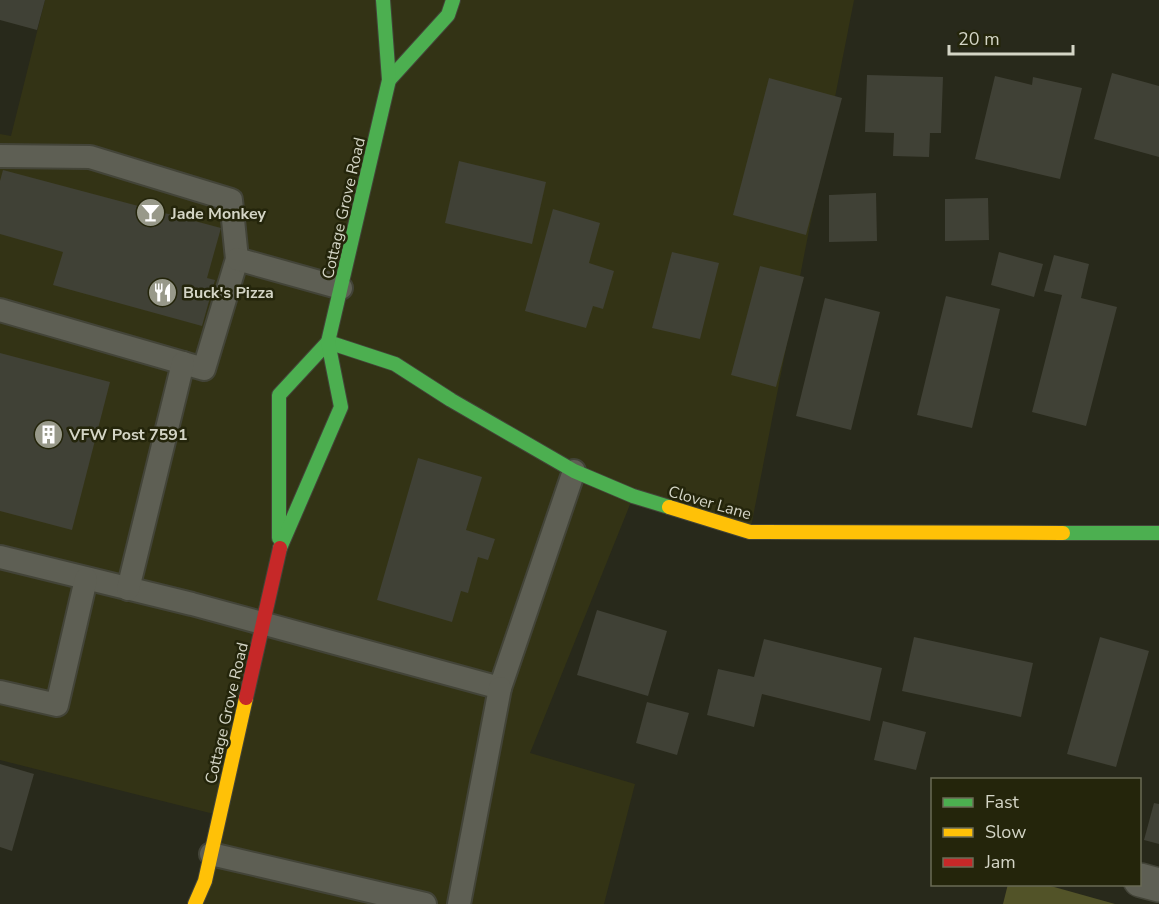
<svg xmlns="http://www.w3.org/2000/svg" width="1159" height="904" viewBox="0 0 1159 904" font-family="'Nunito Sans',sans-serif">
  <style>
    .built { fill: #333315 }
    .green { fill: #525328 }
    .building { fill: #404136 }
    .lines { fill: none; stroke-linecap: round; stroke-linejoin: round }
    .lane-casing { stroke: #434438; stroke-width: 26 }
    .street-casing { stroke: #434438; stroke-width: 36 }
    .fast-casing { stroke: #434438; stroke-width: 16 }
    .slow-casing { stroke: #434438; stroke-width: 16 }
    .jam-casing { stroke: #434438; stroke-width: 16 }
    .lane { stroke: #5e5f54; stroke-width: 22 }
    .street { stroke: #5e5f54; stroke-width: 33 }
    .fast { stroke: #4caf50; stroke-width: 14 }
    .slow { stroke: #ffc107; stroke-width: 14 }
    .jam { stroke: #c62828; stroke-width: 14 }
    .labels { text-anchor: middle; stroke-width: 5; stroke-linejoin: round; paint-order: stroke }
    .street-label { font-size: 16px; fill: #d4d5c6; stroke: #24250b }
    .poi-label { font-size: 16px; font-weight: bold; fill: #d4d5c6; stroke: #24250b; text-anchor: start }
  </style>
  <rect width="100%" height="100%" fill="#28291b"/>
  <path class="built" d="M45,0h809l-104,532 -117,-35 -103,256 105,31 -31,120h-409l23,-89 -218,-55v-626l11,2z"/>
  <path class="green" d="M1008,884l39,1 68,19h-112z"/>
  <g class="building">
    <path d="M0,0h45l-8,30 -37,-10z"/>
    <path d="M1112,73l47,13v71l-65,-18z"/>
    <path d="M867,75l76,2 -2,56h-11l-1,24 -36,-1 1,-23 -29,-1z"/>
    <path d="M995,76l37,9 1,-8 49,11 -22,91 -85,-20z"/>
    <path d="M769,78l73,20 -36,137 -73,-20z"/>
    <path d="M459,161l87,21 -14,62 -87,-21z"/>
    <path d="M3,170l218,58 -14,50 8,2 -13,46 -149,-41 10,-33 -63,-18v-53z"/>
    <path d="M876,193l1,48 -48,1v-47z"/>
    <path d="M988,198l1,42 -44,1v-42z"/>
    <path d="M553,209l47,14 -11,40 25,8 -11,38 -10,-3 -7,22 -61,-17z"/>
    <path d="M672,252l47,11 -19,76 -48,-11z"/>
    <path d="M999,252l44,12 -9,33 -43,-12z"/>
    <path d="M1054,255l35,9 -8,34 36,9 -31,119 -54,-14 30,-117 -18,-4z"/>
    <path d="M760,266l44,11 -28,110 -45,-12z"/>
    <path d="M946,296l54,13 -28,119 -55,-13z"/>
    <path d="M825,298l55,14 -29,118 -55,-14z"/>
    <path d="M0,353l110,29 -38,148 -72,-19z"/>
    <path d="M418,458l64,19 -16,53 29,9 -7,21 -10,-3 -10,36 -7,-2 -9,31 -75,-22z"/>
    <path d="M597,610l70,21 -19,65 -71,-21z"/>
    <path d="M914,637l119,26 -12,54 -119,-26z"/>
    <path d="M1100,637l49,14 -33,116 -49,-13z"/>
    <path d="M764,639l118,29 -12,53 -108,-27 -8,33 -47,-12 11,-46 36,8z"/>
    <path d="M647,702l42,11 -12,42 -41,-12z"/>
    <path d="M883,721l43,11 -10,38 -42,-10z"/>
    <path d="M0,764l34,10 -22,77 -12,-4z"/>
    <path d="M1154,803l5,1v40l-15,-4z"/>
  </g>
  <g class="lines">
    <defs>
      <g id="lane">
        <path d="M0,156l90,1 141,43 6,59 -33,110 -204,-59"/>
        <path d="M237,259l104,29"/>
        <path d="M0,557l192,47 308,84 74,-217"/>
        <path d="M128,589l55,-226"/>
        <path d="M0,692l57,13 29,-126"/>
        <path d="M211,854l214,50"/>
        <path d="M459,904l41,-216"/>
      </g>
      <path id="street" d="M1140,880l19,5"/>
      <g id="fast">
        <path d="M389,80l59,-65 5,-15"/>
        <path d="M328,342l67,22 56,36 123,71 59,25 36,11"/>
        <path d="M1063,533h96"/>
        <path d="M279,538v-143l49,-53"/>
        <path d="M280,548l61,-141 -13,-65 61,-262 -6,-80"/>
      </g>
      <g id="slow">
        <path d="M669,507l81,25 313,1"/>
        <path d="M195,904l10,-23 41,-183"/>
      </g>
      <path id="jam" d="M246,698l34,-150"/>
    </defs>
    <use href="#lane" class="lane-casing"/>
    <use href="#street" class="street-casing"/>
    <use href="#fast" class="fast-casing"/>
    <use href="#slow" class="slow-casing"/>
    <use href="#jam" class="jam-casing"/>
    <use href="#lane" class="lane"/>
    <use href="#street" class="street"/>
    <use href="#fast" class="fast"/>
    <use href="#slow" class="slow"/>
    <use href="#jam" class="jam"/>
  </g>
  <defs>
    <symbol id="bar-disc" viewBox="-11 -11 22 22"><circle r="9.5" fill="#98998a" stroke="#24250b"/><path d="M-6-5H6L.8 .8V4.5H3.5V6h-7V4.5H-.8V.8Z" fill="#fff"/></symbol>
    <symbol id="restaurant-disc" viewBox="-11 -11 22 22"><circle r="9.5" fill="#98998a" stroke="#24250b"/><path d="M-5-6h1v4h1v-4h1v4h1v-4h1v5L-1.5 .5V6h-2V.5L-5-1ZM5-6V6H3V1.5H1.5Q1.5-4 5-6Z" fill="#fff"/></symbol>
    <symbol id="building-disc" viewBox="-11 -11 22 22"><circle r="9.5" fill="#98998a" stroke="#24250b"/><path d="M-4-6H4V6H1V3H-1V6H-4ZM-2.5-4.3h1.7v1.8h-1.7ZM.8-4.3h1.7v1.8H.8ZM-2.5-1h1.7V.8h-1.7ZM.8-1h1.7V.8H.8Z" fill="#fff"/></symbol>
  </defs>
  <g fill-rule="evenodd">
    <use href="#bar-disc" x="134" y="196" width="33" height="33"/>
    <use href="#restaurant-disc" x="146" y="276" width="33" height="33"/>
    <use href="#building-disc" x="32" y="418" width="33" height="33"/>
  </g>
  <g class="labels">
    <g class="street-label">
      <text transform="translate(343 208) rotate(-77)" y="6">Cottage Grove Road</text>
      <text transform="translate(710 502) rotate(16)" y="6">Clover Lane</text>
      <text transform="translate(226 713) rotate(-77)" y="6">Cottage Grove Road</text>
    </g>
    <g class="poi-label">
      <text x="171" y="219">Jade Monkey</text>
      <text x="183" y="298">Buck's Pizza</text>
      <text x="69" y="440">VFW Post 7591</text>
    </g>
  </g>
  <rect x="931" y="778" width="210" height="108" fill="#24250b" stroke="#6a6b56" stroke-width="1.5"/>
  <rect x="943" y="798" width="30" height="9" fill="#4caf50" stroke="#6a6b56" stroke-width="1.5"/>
  <text x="985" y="808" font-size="18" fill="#d4d5c6">Fast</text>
  <rect x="943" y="828" width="30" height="9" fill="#ffc107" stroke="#6a6b56" stroke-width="1.5"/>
  <text x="985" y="838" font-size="18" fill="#d4d5c6">Slow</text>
  <rect x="943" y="858" width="30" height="9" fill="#c62828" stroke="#6a6b56" stroke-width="1.5"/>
  <text x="985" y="868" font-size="18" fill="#d4d5c6">Jam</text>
  <path d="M949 45v9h124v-9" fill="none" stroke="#d4d5c6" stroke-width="3"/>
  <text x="958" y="45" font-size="18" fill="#d4d5c6" stroke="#24250b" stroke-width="4.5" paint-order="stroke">20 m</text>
</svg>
